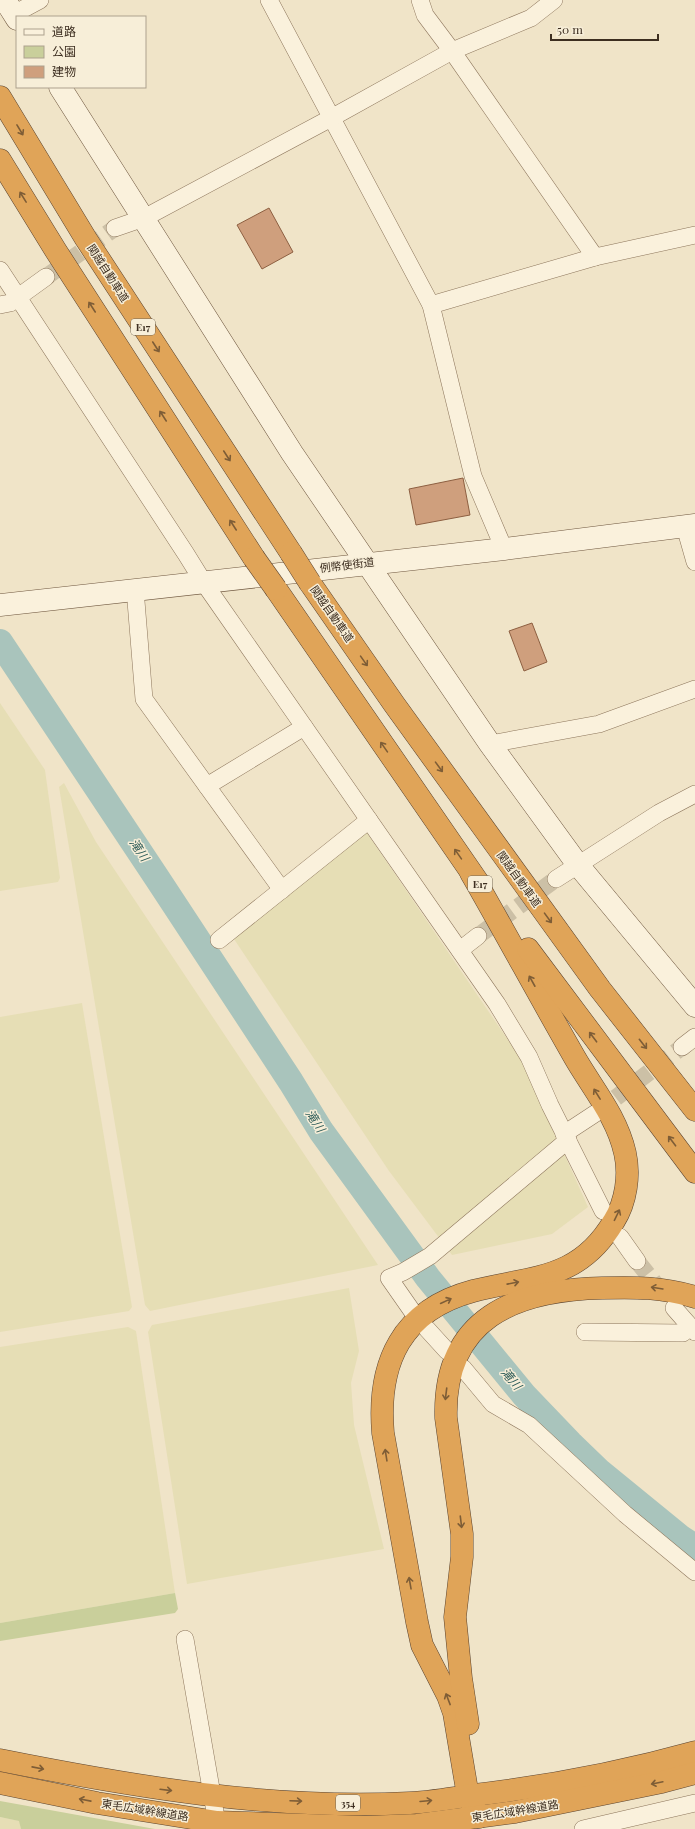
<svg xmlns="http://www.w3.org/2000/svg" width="695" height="1829" viewBox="0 0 695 1829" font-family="'Playfair Display','Noto Sans JP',serif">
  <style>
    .farmland { fill: #e6deb5 }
    .green { fill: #c9cf9b }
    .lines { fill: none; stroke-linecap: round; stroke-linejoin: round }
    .river { stroke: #a9c4bc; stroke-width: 26 }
    .building { fill: #cf9f7d; stroke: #8d5f41 }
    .street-tunnel { stroke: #ccc0a6; stroke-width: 17; stroke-dasharray: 17 8; stroke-linecap: butt }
    .street-casing { stroke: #8d765c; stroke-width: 18 }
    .secondary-casing { stroke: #6f573f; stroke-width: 23 }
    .highway-casing { stroke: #5b4430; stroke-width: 23 }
    .street { stroke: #faf1dc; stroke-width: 17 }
    .secondary { stroke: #faf1dc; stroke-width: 22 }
    .highway { stroke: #e0a458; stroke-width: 22 }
    .highway-bridge-casing { stroke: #5b4430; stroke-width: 23; stroke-linecap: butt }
    .highway-bridge { stroke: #e0a458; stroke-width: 22 }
    .oneway { stroke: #7e5d36 }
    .labels { text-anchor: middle; stroke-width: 3; stroke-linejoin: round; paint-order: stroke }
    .shield { fill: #f7eed8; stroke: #756857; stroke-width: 1 }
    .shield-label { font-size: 10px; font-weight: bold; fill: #3d2e20 }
    .street-label { font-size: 11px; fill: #3d2e20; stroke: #f7eed8 }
    .water-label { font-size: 12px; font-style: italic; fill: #2f5d5a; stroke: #f7eed8 }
  </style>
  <rect width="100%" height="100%" fill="#f0e4c8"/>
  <g class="farmland">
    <path d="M0,703l45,67 15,108 -2,4 -58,9z"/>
    <path d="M64,783l32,59 282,423 -228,46 -5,-6 -86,-518z"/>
    <path d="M360,832l7,1 156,229 65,145 -36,27 -100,21 -63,-84 -157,-235z"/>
    <path d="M82,1003l50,304 -3,4 -129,21v-315z"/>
    <path d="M349,1288l10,63 -8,32 3,42 30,124 -197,35 -39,-252 4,-7z"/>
    <path d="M128,1327l8,4 39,262 -175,30v-276z"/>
    <path d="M0,1817l20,4 1,8h-21z"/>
  </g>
  <g class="green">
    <path d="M175,1593l3,16 -3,4 -175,28v-18z"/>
    <path d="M0,1801l155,28h-134l-2,-8 -19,-4z"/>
  </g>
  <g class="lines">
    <path class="river" d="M0,642l157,236 134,204 30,49 107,147 96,117 46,48 29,28 82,67 14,9"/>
  </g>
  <g class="building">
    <path d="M269,208l24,44 -31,17 -25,-44z"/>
    <path d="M463,478l7,37 -54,10 -7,-36z"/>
    <path d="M532,623l15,39 -23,9 -15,-40z"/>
  </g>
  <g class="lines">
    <g class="street-tunnel">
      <path d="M46,277l69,-49"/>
      <path d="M478,936l78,-57"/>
      <path d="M596,1113l86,-66"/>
      <path d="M637,1261l27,34"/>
    </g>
    <defs>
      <g id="street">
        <path d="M269,0l162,305 42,171 31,73"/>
        <path d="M420,0l5,15 27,36 143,206"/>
        <path d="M14,14l26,-14"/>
        <path d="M115,228l29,-10 189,-101 119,-66 79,-33 23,-18"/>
        <path d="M0,270l186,284 18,29 293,421 32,53 21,48 53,106"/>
        <path d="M0,305l10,-2 36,-26"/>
        <path d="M431,305l164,-48 100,-22"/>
        <path d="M685,527l10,35"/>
        <path d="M135,589l9,110 138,191"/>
        <path d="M490,744l109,-20 96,-35"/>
        <path d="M207,786l97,-59"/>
        <path d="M556,879l103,-66 36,-19"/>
        <path d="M219,940l150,-120"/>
        <path d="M460,950l18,-14"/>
        <path d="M682,1047l13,-10"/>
        <path d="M564,1134l32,-21"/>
        <path d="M620,1237l17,24"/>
        <path d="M674,1308l21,24"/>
        <path d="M412,1311l-23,-33 14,-6 27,-16 138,-116"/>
        <path d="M427,1329l20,22"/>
        <path d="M585,1332l98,1 7,-6"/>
        <path d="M463,1368l30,36 36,21 96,89 70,58"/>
        <path d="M185,1639l33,190"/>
        <path d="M583,1829l112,-26"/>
      </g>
      <g id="secondary">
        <path d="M5,0l12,19"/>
        <path d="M60,87l232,366 198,291 88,121 117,141"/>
        <path d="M0,605l504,-56 191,-24"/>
      </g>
      <g id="highway">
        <path d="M0,97l86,142 205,314"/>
        <path d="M0,160l56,91 198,307"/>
        <path d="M310,583l84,121 206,285 95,121"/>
        <path d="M276,589l204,296"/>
        <path d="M471,873c35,61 69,124 104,185 18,31 42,59 50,95 5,22 1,49 -11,68 -35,60 -82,55 -141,70 -71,19 -96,71 -90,142l34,189 5,23 26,51 6,17 14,83 11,21"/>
        <path d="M528,949l167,223"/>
        <path d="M468,1724l-7,-46 -6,-61 7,-60v-23l-16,-116c-3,-100 69,-128 156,-130 33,-1 61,-1 93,9"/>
        <path d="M0,1760c135,27 272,50 410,43 19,-1 38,-4 56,-7 78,-9 154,-23 229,-44"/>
        <path d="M0,1783l97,20 120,19 148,5 52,-2 98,-13 147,-30 33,-9"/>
      </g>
    </defs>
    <use href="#street" class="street-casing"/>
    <use href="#secondary" class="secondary-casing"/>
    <use href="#highway" class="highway-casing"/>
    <use href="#street" class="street"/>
    <use href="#secondary" class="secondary"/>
    <use href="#highway" class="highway"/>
    <defs>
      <g id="highway-bridge">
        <path d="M291,553l19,30"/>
        <path d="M254,558l22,31"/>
      </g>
    </defs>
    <use href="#highway-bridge" class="highway-bridge-casing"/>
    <use href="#highway-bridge" class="highway-bridge"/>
  </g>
  <defs><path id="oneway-shaft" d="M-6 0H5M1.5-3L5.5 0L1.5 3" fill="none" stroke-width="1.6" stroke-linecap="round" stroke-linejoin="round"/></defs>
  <g class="oneway">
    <use href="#oneway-shaft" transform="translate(20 130) rotate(59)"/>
    <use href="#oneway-shaft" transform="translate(23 197) rotate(-122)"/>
    <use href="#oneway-shaft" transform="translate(92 307) rotate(-123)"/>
    <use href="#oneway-shaft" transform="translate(156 347) rotate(57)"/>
    <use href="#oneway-shaft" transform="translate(163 416) rotate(-123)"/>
    <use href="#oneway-shaft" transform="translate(227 456) rotate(57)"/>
    <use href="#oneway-shaft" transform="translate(233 525) rotate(-123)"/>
    <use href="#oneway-shaft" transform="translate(364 661) rotate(55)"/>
    <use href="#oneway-shaft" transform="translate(384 747) rotate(-125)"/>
    <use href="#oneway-shaft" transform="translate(439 767) rotate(54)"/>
    <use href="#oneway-shaft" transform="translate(458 854) rotate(-125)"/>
    <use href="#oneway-shaft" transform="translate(548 918) rotate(54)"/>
    <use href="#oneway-shaft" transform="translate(532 981) rotate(-119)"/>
    <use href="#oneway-shaft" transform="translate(593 1037) rotate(-127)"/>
    <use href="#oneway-shaft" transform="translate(643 1044) rotate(52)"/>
    <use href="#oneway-shaft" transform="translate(597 1094) rotate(-122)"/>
    <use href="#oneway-shaft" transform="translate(672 1141) rotate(-127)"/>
    <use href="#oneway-shaft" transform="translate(617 1215) rotate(-64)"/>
    <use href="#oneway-shaft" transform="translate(513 1283) rotate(-11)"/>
    <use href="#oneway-shaft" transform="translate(657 1288) rotate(-171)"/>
    <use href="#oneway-shaft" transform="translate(446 1301) rotate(-25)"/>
    <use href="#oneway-shaft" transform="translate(446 1394) rotate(97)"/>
    <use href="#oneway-shaft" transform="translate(386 1455) rotate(-99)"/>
    <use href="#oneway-shaft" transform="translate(461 1522) rotate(83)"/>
    <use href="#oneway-shaft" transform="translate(410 1583) rotate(-100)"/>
    <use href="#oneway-shaft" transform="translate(448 1699) rotate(-111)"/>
    <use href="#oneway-shaft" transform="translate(38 1768) rotate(11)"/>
    <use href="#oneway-shaft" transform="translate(657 1783) rotate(168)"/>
    <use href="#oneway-shaft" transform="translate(166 1790) rotate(7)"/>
    <use href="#oneway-shaft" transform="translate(85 1800) rotate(-169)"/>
    <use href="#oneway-shaft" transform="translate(296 1801) rotate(2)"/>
    <use href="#oneway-shaft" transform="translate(426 1801) rotate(-5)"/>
  </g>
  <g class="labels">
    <g class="shield">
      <rect x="131" y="319" width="24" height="16" rx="3"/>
      <rect x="468" y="876" width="24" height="16" rx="3"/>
      <rect x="336" y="1795" width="24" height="16" rx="3"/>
    </g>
    <g class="shield-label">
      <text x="143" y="331">E17</text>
      <text x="480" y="888">E17</text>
      <text x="348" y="1807">354</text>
    </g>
    <g class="street-label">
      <text transform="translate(108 273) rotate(57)" y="4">関越自動車道</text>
      <text transform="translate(347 565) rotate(-7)" y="4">例幣使街道</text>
      <text transform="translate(332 614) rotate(55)" y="4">関越自動車道</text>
      <text transform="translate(519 879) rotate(54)" y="4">関越自動車道</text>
      <text transform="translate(145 1810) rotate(9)" y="4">東毛広域幹線道路</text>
      <text transform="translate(515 1811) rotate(-9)" y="4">東毛広域幹線道路</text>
    </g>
    <g class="water-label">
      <text transform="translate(139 850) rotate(56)" y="4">滝川</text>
      <text transform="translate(315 1121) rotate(57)" y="4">滝川</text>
      <text transform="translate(511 1379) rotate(50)" y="4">滝川</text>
    </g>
  </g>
  <rect x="16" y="16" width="130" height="72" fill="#f7eed8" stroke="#ada18e"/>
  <rect x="24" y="29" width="20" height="6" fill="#faf1dc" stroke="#ada18e"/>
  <text x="52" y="36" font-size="12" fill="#3d2e20">道路</text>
  <rect x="24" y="46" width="20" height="12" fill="#c9cf9b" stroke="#ada18e"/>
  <text x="52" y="56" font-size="12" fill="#3d2e20">公園</text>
  <rect x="24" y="66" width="20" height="12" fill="#cf9f7d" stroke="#ada18e"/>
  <text x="52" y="76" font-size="12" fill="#3d2e20">建物</text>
  <path d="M551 34v6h107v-6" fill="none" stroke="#3d2e20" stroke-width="2"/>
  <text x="557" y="34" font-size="12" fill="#3d2e20" stroke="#f7eed8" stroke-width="3" paint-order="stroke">50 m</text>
</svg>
